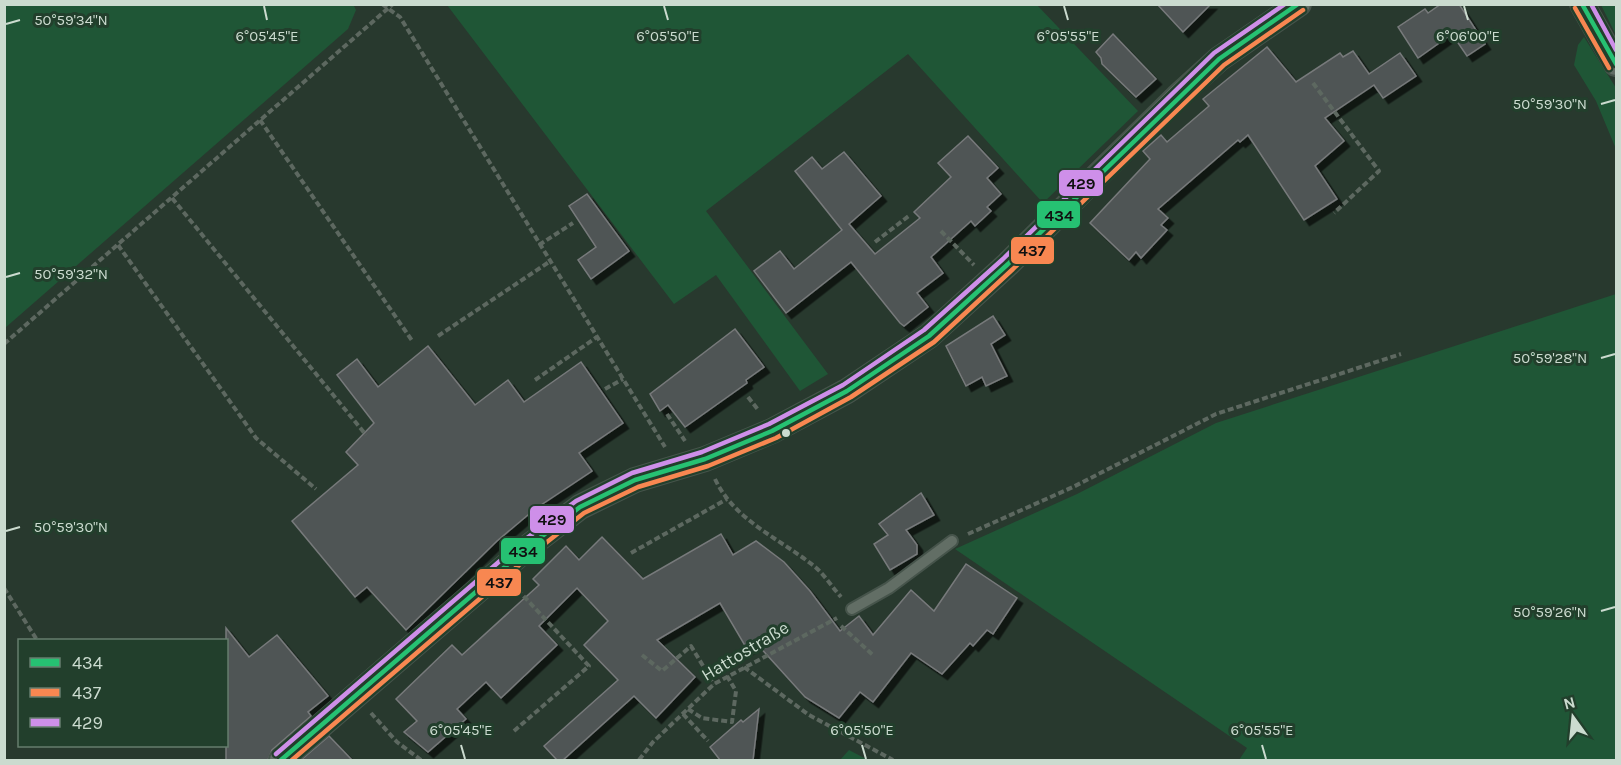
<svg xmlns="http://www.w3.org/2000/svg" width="1621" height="765" viewBox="0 0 1621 765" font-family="Karla,sans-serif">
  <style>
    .green { fill: #1f5636 }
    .building { fill: #505454; stroke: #777a7b; stroke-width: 1.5; filter: url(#shadow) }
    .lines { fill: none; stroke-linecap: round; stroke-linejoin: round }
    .lane-casing { stroke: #46544b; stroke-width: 14 }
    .street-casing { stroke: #46544b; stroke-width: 26 }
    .path { stroke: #5d6860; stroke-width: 4; stroke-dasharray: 6 3; stroke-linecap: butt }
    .lane { stroke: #626e65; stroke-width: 10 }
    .street { stroke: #626e65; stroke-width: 22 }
    .bus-1-casing { stroke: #223f2c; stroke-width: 9 }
    .bus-2-casing { stroke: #223f2c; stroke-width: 9 }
    .bus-3-casing { stroke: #223f2c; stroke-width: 9 }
    .bus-1 { stroke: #26c172; stroke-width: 4.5 }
    .bus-2 { stroke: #f88751; stroke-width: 4.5 }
    .bus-3 { stroke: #ce8fe9; stroke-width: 4.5 }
    .ticks { fill: none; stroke: #cbdbcf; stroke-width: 2 }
    .bus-dot { fill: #cbdbcf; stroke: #223f2c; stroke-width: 2 }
    .labels { text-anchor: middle; stroke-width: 6; stroke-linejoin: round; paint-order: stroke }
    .street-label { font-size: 18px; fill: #cbdbcf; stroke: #223f2c }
    .ticks-label { font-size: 15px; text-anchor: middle; fill: #cbdbcf; stroke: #223f2c; stroke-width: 6; stroke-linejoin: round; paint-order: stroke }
    .line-badge { stroke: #223f2c; stroke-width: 2 }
    .pale-badge-label { font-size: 16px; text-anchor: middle; font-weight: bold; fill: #111 }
  </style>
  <defs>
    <filter id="shadow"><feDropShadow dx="5.5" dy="5.5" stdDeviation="0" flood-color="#0009"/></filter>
  </defs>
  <rect width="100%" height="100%" fill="#28392e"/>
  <g class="green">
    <path d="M5,4h348l3,6 -8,19 -343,299z"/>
    <path d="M447,5h590l101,106 -95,92 -135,-149 -202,157 122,163 -28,17 -84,-116 -42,29z"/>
    <path d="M1601,5h15v30z"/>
    <path d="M1584,37l32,51v61l-20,-48 -22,-36 4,-20z"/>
    <path d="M1616,294v466h-377l8,-12 -292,-199 122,-55 139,-71z"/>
    <path d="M849,750l19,10h-28z"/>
  </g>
  <g class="building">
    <path d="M1157,4h54l-28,28z"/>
    <path d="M1441,4h18l26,40 -18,12 -15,-22 -34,24 -20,-31 27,-18 3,4z"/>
    <path d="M1113,34l43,45 -20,18 -34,-33 -1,-6 -5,-6z"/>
    <path d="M1267,47l29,35 44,-29 3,4 10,-6 16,23 31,-21 16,23 -33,22 -9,-13 -49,33 19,23 -29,25 22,33 -33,21 -56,-85 -8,7 -2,-2 -80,69 10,9 -7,7 6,5 -26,28 -5,-6 -7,8 -39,-37 60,-64 -7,-8 18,-16 6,7 42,-36 -6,-7z"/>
    <path d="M968,136l30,32 -11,10 14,16 -14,13 4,4 -16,15 -4,-5 -40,36 12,16 -26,20 11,14 -24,19 -4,-3 -49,-61 -65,51 -32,-42 26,-20 14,18 48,-39 -47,-59 17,-14 10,12 22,-17 37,44 -32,28 26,30 45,-36 -6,-6 37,-35 -13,-14z"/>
    <path d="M587,194l42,57 -38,28 -13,-19 18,-13 -27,-41z"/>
    <path d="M993,316l12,19 -14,9 16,32 -21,10 -4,-9 -16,9 -20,-40z"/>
    <path d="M735,329l29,38 -18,13 1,3 -62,44 -17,-22 -8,6 -10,-17z"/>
    <path d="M428,346l47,59 33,-25 16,22 57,-40 42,61 -44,30 13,18 -57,38 -38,32 -91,89 -39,-43 -12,10 -63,-76 66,-56 -12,-13 28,-29 -37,-48 20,-16 21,28z"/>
    <path d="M921,493l13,22 -28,15 11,15v9l-27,16 -16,-26 14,-9 -9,-11z"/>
    <path d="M721,534l12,21 23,-14 28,21 26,29 30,40 19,-15 14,19 38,-45 23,21 32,-47 51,34 -24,36 -6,-4 -14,16 -3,-3 -28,31 -31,-21 -38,49 -13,-10 -21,26 -34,-21 -48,-53 -10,5 -27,-46 -63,37 38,37 -39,41 -22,-22 -71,64h-6l-13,-14 74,-66 -34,-35 24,-24 -31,-33 -38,38 18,19 -56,53 -15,-16 -29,27 9,10 -38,33 -24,-20 13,-11 -21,-22 56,-54 10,10 77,-70 -6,-6 33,-33 13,14 23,-23 41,42z"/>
    <path d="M226,628l23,29 28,-22 51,61 -20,16 3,4 -39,34 -4,10h-42z"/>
    <path d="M759,709l-6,51h-33l-10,-13 31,-27 2,2z"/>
    <path d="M329,736l23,24h-51z"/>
  </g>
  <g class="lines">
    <defs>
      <path id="lane" d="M852,609l37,-21 63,-47"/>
      <g id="street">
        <path d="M1582,4l34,60"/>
        <path d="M281,760l247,-213 52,-40 55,-27 70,-21 67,-28 75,-40 82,-55 79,-72 169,-167 42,-38 80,-55"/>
      </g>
    </defs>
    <use href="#lane" class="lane-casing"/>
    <use href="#street" class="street-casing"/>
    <g class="path">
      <path d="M382,4l18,13 265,430"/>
      <path d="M1313,83l66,88 -45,42"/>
      <path d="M260,120l153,222"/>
      <path d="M172,198l194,237"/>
      <path d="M941,231l33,34"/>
      <path d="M875,242l35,-27"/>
      <path d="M118,245l138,193 60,51"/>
      <path d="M539,245l34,-22"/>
      <path d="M438,336l111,-74"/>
      <path d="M4,344l389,-340"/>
      <path d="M535,380l62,-43"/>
      <path d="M605,389l18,-10"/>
      <path d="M748,397l11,14"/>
      <path d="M667,414l18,27"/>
      <path d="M715,479c19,41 65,60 99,87 10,8 18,21 27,31"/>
      <path d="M968,534l105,-47 143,-73 185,-60"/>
      <path d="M631,553l96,-54"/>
      <path d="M4,588l33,52"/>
      <path d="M841,626l32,29"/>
      <path d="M642,655l20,16 29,-25 23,38"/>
      <path d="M744,667l65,48 84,45"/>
      <path d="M688,709l14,9 30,4 4,-31 -9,-15"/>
      <path d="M371,713l26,29 24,18"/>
      <path d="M683,714l25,27"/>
      <path d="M514,731l75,-65 -72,-77"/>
      <path d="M639,760l14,-18 61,-58 123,-66"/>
    </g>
    <use href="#lane" class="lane"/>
    <use href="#street" class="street"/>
    <defs>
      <g id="bus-1">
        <path d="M1582,4l34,60"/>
        <path d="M281,760l247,-213 52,-40 55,-27 70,-21 67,-28 75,-40 82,-55 79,-72 211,-205 79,-55"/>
      </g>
      <g id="bus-2">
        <path d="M1575,8l34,60"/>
        <path d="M292,760l241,-207 51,-40 54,-26 70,-21 68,-28 75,-41 83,-55 79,-73 211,-204 79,-55"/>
      </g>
      <g id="bus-3">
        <path d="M1591,4l25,46"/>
        <path d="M276,754l247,-213 53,-40 56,-28 70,-21 67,-28 74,-39 81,-55 79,-71 211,-206 71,-49"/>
      </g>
    </defs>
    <use href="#bus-1" class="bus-1-casing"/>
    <use href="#bus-2" class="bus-2-casing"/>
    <use href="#bus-3" class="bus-3-casing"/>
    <use href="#bus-1" class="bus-1"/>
    <use href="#bus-2" class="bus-2"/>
    <use href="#bus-3" class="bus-3"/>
  </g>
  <path class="ticks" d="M264,6l3,14M664,6l4,14M1064,6l4,14M1464,6l4,14M6,24l14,-4M1601,104l14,-4M6,277l14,-4M1601,358l14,-4M6,531l14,-4M1601,611l14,-4M461,745l4,14M862,745l4,14M1262,745l4,14"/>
  <circle class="bus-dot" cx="786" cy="433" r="5"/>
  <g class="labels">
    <g class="street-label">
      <text transform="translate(745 651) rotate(-31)" y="6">Hattostraße</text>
    </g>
  </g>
  <g class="ticks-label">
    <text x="71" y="25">50°59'34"N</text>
    <text x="267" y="41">6°05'45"E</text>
    <text x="1068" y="41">6°05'55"E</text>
    <text x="1468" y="41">6°06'00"E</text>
    <text x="668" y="41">6°05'50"E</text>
    <text x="1550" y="109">50°59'30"N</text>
    <text x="71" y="279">50°59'32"N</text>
    <text x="1550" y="363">50°59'28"N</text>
    <text x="71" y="532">50°59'30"N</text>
    <text x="1550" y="617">50°59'26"N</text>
    <text x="461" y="735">6°05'45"E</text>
    <text x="862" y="735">6°05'50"E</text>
    <text x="1262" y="735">6°05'55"E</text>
  </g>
  <g class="line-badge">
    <rect x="1058" y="169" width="46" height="28" rx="6" fill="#ce8fe9"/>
    <rect x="1036" y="200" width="45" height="29" rx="6" fill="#26c172"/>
    <rect x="1010" y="236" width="45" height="29" rx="6" fill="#f88751"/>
    <rect x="529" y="505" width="46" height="29" rx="6" fill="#ce8fe9"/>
    <rect x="500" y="537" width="46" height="28" rx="6" fill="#26c172"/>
    <rect x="476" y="568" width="46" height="29" rx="6" fill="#f88751"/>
  </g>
  <g class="pale-badge-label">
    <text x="1081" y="189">429</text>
    <text x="1059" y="221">434</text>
    <text x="1032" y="256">437</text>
    <text x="552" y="525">429</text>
    <text x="523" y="557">434</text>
    <text x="499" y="588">437</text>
  </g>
  <rect width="1621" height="765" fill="none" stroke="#cbdbcf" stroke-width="12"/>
  <rect x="18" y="639" width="210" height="108" fill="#223f2c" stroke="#667d6d" stroke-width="1.5"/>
  <rect x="30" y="658" width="30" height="9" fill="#26c172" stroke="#667d6d" stroke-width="1.5"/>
  <text x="72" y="669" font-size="18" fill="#cbdbcf">434</text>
  <rect x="30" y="688" width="30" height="9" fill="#f88751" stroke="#667d6d" stroke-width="1.5"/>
  <text x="72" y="699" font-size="18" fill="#cbdbcf">437</text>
  <rect x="30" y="718" width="30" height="9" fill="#ce8fe9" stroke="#667d6d" stroke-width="1.5"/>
  <text x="72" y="729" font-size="18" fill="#cbdbcf">429</text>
  <g transform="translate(1573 717) rotate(345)" stroke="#223f2c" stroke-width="4.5" paint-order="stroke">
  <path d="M0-4.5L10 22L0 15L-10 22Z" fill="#cbdbcf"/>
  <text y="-9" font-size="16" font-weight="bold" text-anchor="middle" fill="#cbdbcf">N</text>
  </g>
</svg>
